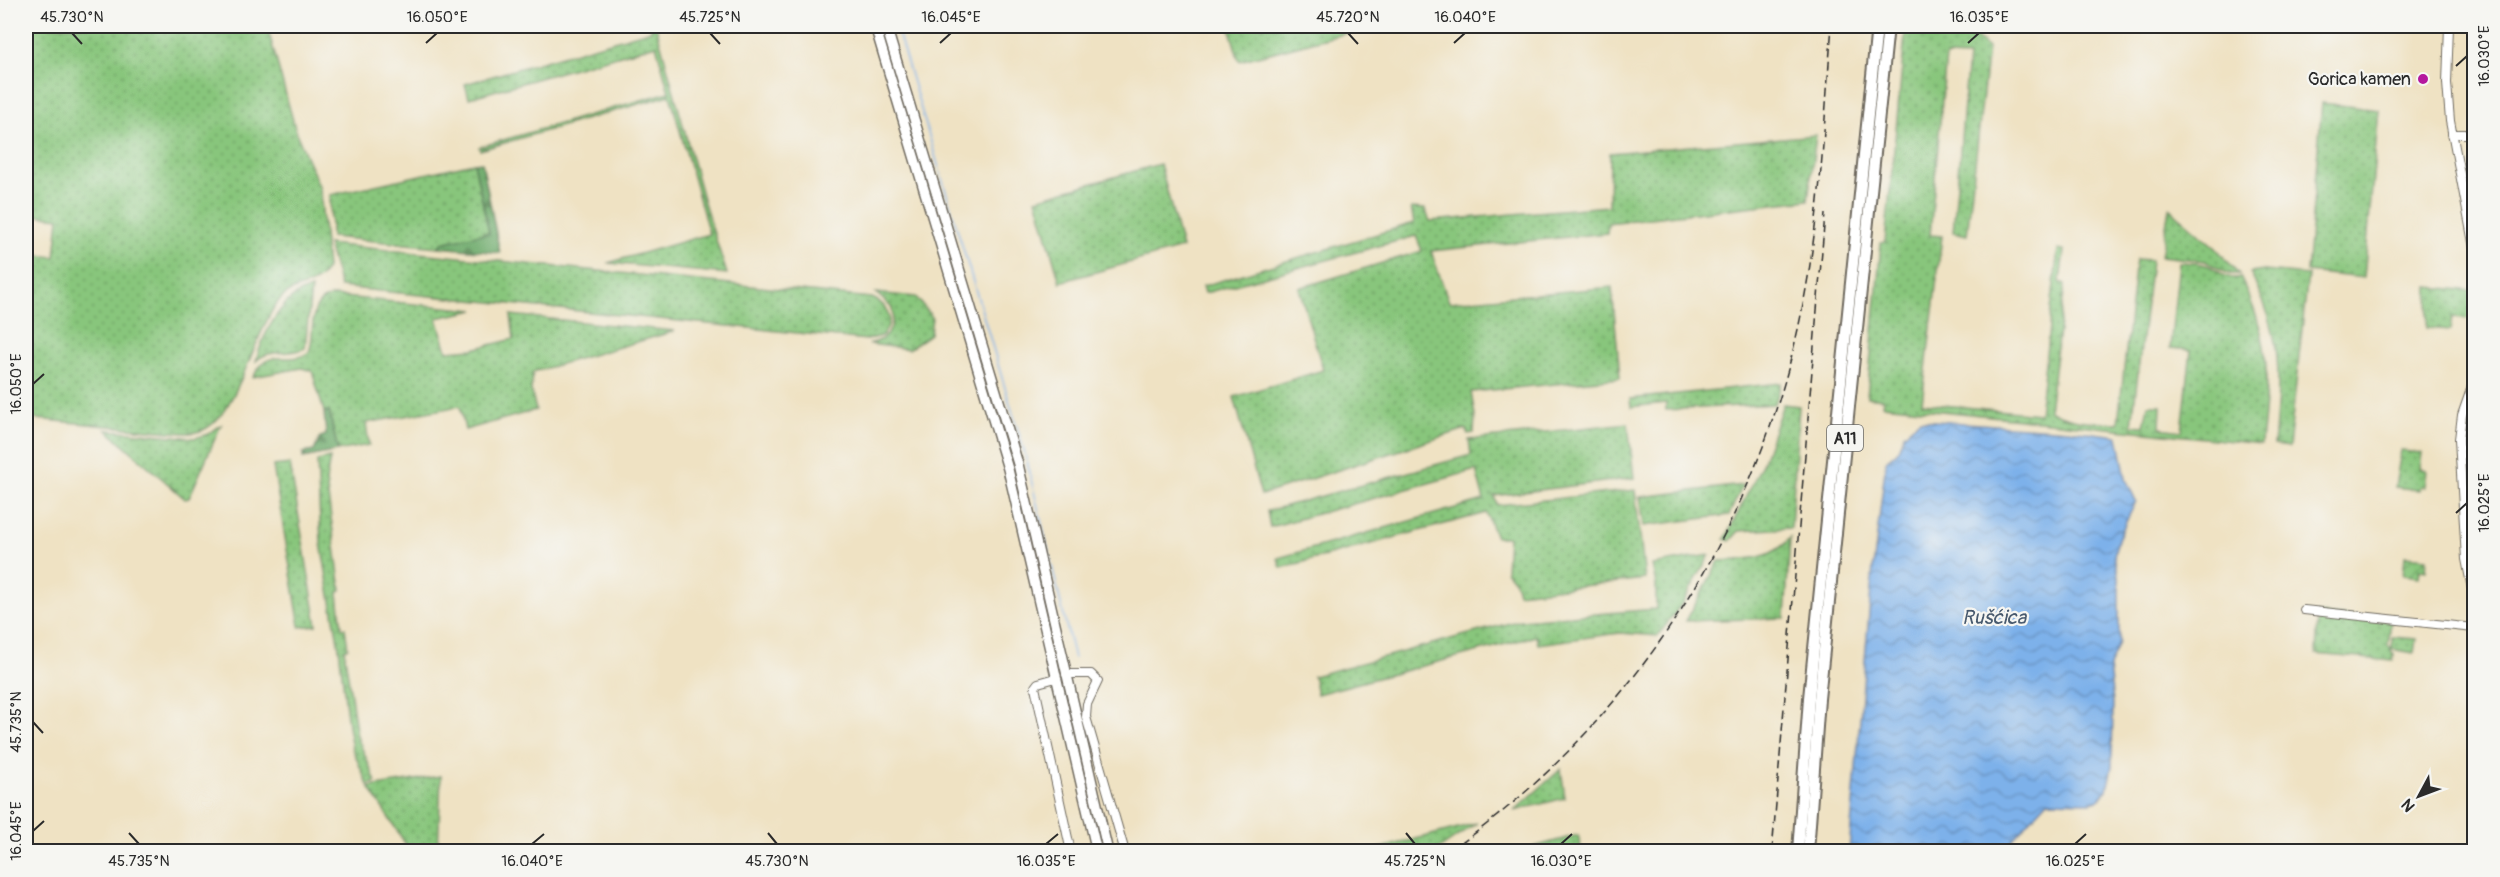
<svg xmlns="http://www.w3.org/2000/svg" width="2500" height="877" viewBox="0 0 2500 877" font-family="Pangolin,sans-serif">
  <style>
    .grass { fill: url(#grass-dots); stroke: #5a7854; stroke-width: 1.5 }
    .forest { fill: url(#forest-firs); stroke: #4c6b4c; stroke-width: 1.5 }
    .garden { fill: url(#garden-furrows); stroke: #5a7854; stroke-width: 1.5 }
    .water { fill: url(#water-waves); stroke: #546e8a; stroke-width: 1.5 }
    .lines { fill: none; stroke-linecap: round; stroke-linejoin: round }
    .stream { stroke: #7db1ea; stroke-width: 1.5 }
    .minor-casing { stroke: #706b60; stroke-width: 10 }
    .major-casing { stroke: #706b60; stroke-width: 12 }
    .highway-casing { stroke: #706b60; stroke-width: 14 }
    .minor { stroke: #fff; stroke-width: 8 }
    .major { stroke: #fff; stroke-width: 9 }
    .highway { stroke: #fff; stroke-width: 10 }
    .rail { stroke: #2b2b2b; stroke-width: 1.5; stroke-dasharray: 9 4.5; stroke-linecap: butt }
    .ticks { fill: none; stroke: #2b2b2b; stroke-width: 2 }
    .poi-dot { fill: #b5179e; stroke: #f6f6f2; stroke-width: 2 }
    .labels { text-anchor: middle; stroke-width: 4.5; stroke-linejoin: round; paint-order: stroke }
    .shield { fill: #f6f6f2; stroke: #686867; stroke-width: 1.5 }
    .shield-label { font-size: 16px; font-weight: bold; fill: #2b2b2b }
    .poi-label { font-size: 18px; fill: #2b2b2b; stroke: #f6f6f2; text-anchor: end }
    .water-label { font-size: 20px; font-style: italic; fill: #485a6e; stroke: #f6f6f2 }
    .neatline { fill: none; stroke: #2b2b2b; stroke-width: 2 }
    .ticks-label { font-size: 15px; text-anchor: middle; fill: #2b2b2b }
  </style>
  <defs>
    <pattern id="grass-dots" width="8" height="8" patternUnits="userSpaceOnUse" patternTransform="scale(1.5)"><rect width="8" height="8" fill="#88c67c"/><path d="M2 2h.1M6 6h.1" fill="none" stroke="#6fa166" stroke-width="1.8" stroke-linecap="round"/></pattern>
    <pattern id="forest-firs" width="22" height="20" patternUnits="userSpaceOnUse" patternTransform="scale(1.5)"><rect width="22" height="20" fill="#6eab6c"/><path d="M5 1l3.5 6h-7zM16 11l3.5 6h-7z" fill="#5b8b59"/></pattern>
    <pattern id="garden-furrows" width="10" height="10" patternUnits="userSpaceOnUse" patternTransform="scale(1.5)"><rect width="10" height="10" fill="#88c67c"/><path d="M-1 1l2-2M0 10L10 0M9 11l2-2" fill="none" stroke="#6fa166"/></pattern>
    <pattern id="water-waves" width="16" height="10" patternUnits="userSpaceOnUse" patternTransform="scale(1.5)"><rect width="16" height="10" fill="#7db1ea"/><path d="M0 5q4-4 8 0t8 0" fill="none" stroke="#6790be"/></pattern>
  </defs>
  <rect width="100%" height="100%" fill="#f6f6f2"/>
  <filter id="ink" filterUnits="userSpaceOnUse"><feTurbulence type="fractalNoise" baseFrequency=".0167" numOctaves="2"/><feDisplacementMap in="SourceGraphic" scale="12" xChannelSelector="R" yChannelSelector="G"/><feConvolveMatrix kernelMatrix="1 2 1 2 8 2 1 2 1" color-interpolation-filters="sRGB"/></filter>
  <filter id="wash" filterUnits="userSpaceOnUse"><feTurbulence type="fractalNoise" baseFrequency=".008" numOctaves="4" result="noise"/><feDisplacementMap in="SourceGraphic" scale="24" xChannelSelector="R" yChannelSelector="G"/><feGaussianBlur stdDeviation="1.35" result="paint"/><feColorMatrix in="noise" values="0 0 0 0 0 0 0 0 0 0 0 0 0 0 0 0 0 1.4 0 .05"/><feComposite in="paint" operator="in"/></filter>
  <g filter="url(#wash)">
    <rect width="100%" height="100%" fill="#efe2c3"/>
    <g class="grass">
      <path d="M26,26h241l30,109 23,53 7,80c-11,23 -33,13 -50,35 -23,31 -39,109 -72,126 -11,6 -24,4 -36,3l-143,-14v-164l29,3 4,-39 -33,-4z"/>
      <path d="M651,26h5l49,180 22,68 -119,-11 101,-29 -39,-139 -190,55 -1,-3 190,-55 -13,-47 -187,53 -4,-14 187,-54z"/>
      <path d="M1229,26h132l1,3 -123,32z"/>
      <path d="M1906,26h57l25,22 -21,187 -14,-3 15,-175 -22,-1 -16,179 12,1 -20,167 117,11 19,-165 6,1 -4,32 5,2 -16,126c20,12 46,12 69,13l18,-164 15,1 -19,165 12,1 4,-21h13l-1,23 22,3 9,-81 -21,-2 9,-86c9,1 21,0 30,4 11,5 18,15 31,11 33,67 28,95 21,167l-378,-39 1,-6 -17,-2 14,-154 4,-1z"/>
      <path d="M2322,103l57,7 -15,168 -57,-6z"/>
      <path d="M1816,135l-8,65 -200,23 -1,10 -176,18 18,51 163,-15 8,91 -149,14 4,24 -1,17 -6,1 -2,-5 -205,66 -27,-98 89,-27 -24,-82 123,-37 -6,-15 -211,57 -2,-7 211,-63 -3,-15 14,1 5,12 179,-15 1,-53z"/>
      <path d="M474,163l15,70 -47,10 -4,4 -107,-10 -1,-42z"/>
      <path d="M1160,164l22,84 -122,34 -24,-83z"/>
      <path d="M2169,208l47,40 23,26h-10l-24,-13 -44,-5z"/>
      <path d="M328,244l544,54c18,7 23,25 9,38l-14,4 -527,-53z"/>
      <path d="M2264,271l44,4 -19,172 -15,-2c6,-69 10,-108 -24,-172z"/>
      <path d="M2429,287l45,4v28l-22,-2 -2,13 -23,-2z"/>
      <path d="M311,289l-6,59c-17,9 -34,-1 -49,13 6,-25 27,-68 55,-72z"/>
      <path d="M876,293l40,4 16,20 -2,17 -21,15 -40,-5c19,-4 26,-17 23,-36z"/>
      <path d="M334,296l141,14 -38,8 10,33 26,-2 41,-10 -3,-24 164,16 -142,41 -2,18 5,20 -71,20 -5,-24 -94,17 3,22 -31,6 -9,-40 -5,1 -12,-41 -10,-3 -49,9c18,-34 34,-9 56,-25 8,-21 -5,-51 25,-56z"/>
      <path d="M1781,383l-6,21 -109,6v-7l-35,4 -1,-8z"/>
      <path d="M1783,404l16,2 -8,122 -52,3 -9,10 -5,-2 37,-75z"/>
      <path d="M1628,423l6,55 -140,18 3,9 138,-15 10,89 -127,14 -3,-11 -9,-11 2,-34h-12l-10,-24 -205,55 -3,-10 206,-58 -8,-30 -206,57 -3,-16 204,-56 -2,-15z"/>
      <path d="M221,425l-32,73 -4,1 -78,-69 87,8 12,-3z"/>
      <path d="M2401,451l21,2 -2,16 7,1 -2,17 -4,-1 -1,4 -25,-3z"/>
      <path d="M330,458l-4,23 15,109 -3,3 4,35h3l3,20 -4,1 13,87 19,46 -8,3 -16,-37 -4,-21 -9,-79 -18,-105 -4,-82z"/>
      <path d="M290,464l27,161 -17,2 -27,-161z"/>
      <path d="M1743,485l-14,30 -85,11 -4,-29z"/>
      <path d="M1790,538l-5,80 -99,3 33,-60c26,-2 54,-1 71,-23z"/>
      <path d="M1710,555l-27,47 -25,34 -38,-3 -82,11 -2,-8 -219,58 -4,-18 208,-56 135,-11v-25l-4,-19z"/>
      <path d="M2318,614l73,7 -3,24 6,9 -1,7 -77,-7z"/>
      <path d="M2392,637l24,2 -2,14 -22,-4z"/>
      <path d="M1561,769l4,29 -51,13z"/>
      <path d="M441,776l-3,75h-28l-41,-64z"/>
      <path d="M1477,823l-41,28h-66z"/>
      <path d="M1578,835l4,16h-63z"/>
    </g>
    <g class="forest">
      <path d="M482,162l18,91 -62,-6 4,-4 47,-11 -15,-69z"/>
      <path d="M329,411l9,40 -35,7v-5l11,-2 6,-14 6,-2 -2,-23z"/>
    </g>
    <path class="garden" d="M2405,556l22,2 -1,12 -6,-1 -1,8 -16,-2z"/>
    <path class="water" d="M1920,420l149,10 49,6 8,43 10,22 -18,38 -4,17 5,20v66l-10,25 4,35 -1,65 -5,23 -7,9 -9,3 -43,-1 -35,38 -6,12h-158l23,-274 14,-116 11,-9 7,-18z"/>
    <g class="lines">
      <path class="stream" d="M896,26l129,428 49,204"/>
    </g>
  </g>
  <g filter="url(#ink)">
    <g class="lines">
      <defs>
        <g id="minor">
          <path d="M2449,26l-2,57 3,38 24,127"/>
          <path d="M2452,134h22"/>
          <path d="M2474,381l-12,34 -3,24 7,120 8,40"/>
          <path d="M2304,610l170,18"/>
          <path d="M1066,674h25l7,7 -11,23 -1,13 39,135"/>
          <path d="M1056,678l-18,5 -3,4 36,165"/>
        </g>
        <g id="major">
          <path d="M875,26l133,443 89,383"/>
          <path d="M886,26l132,438 90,388"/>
        </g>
        <g id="highway">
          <path d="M1798,852l11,-154 68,-672"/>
          <path d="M1808,852l11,-153 69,-673"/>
        </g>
      </defs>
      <use href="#minor" class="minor-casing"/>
      <use href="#major" class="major-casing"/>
      <use href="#highway" class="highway-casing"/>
      <use href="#minor" class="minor"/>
      <use href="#major" class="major"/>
      <use href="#highway" class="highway"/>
      <g class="rail">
        <path d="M1449,852c184,-128 312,-328 354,-547 18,-92 21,-186 29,-279"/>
        <path d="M1772,852l53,-638"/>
      </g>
    </g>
  </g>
  <path class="ticks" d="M72,33l10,11M710,33l10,11M1348,33l10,11M426,43l11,-10M940,43l11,-10M1454,43l11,-10M1968,43l11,-10M2456,66l11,-10M33,384l11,-10M2456,513l11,-10M33,722l10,11M33,831l11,-10M129,833l10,11M768,833l9,11M1406,833l9,11M532,844l12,-10M1046,844l12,-10M1561,844l11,-10M2075,844l11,-10"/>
  <circle class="poi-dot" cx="2423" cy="79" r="6"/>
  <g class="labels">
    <rect class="shield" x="1827" y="425" width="36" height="26" rx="4.5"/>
    <g class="shield-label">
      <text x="1845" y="444">A11</text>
    </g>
    <g class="poi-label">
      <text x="2411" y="85">Gorica kamen</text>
    </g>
    <g class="water-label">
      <text x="1994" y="624">Rušćica</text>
    </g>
  </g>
  <rect width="2500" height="877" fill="none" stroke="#f6f6f2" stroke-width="66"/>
  <g transform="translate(2419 796) rotate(229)" stroke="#f6f6f2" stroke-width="4.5" paint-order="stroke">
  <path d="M0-4.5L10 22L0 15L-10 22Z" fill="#2b2b2b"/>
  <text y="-9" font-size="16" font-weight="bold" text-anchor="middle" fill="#2b2b2b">N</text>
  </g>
  <rect x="33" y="33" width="2434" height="811" class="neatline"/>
  <g class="ticks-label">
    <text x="72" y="22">45.730°N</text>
    <text x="437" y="22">16.050°E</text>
    <text x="710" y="22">45.725°N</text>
    <text x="951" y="22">16.045°E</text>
    <text x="1348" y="22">45.720°N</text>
    <text x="1465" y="22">16.040°E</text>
    <text x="1979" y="22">16.035°E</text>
    <text transform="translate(2484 56) rotate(-90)" y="5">16.030°E</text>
    <text transform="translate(16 384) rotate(-90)" y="5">16.050°E</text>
    <text transform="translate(2484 503) rotate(-90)" y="5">16.025°E</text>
    <text transform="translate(16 722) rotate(-90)" y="5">45.735°N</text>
    <text transform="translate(16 831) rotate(-90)" y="5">16.045°E</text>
    <text x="139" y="866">45.735°N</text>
    <text x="532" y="866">16.040°E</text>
    <text x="777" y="866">45.730°N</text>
    <text x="1046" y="866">16.035°E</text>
    <text x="1415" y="866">45.725°N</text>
    <text x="1561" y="866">16.030°E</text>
    <text x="2075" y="866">16.025°E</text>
  </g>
</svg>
